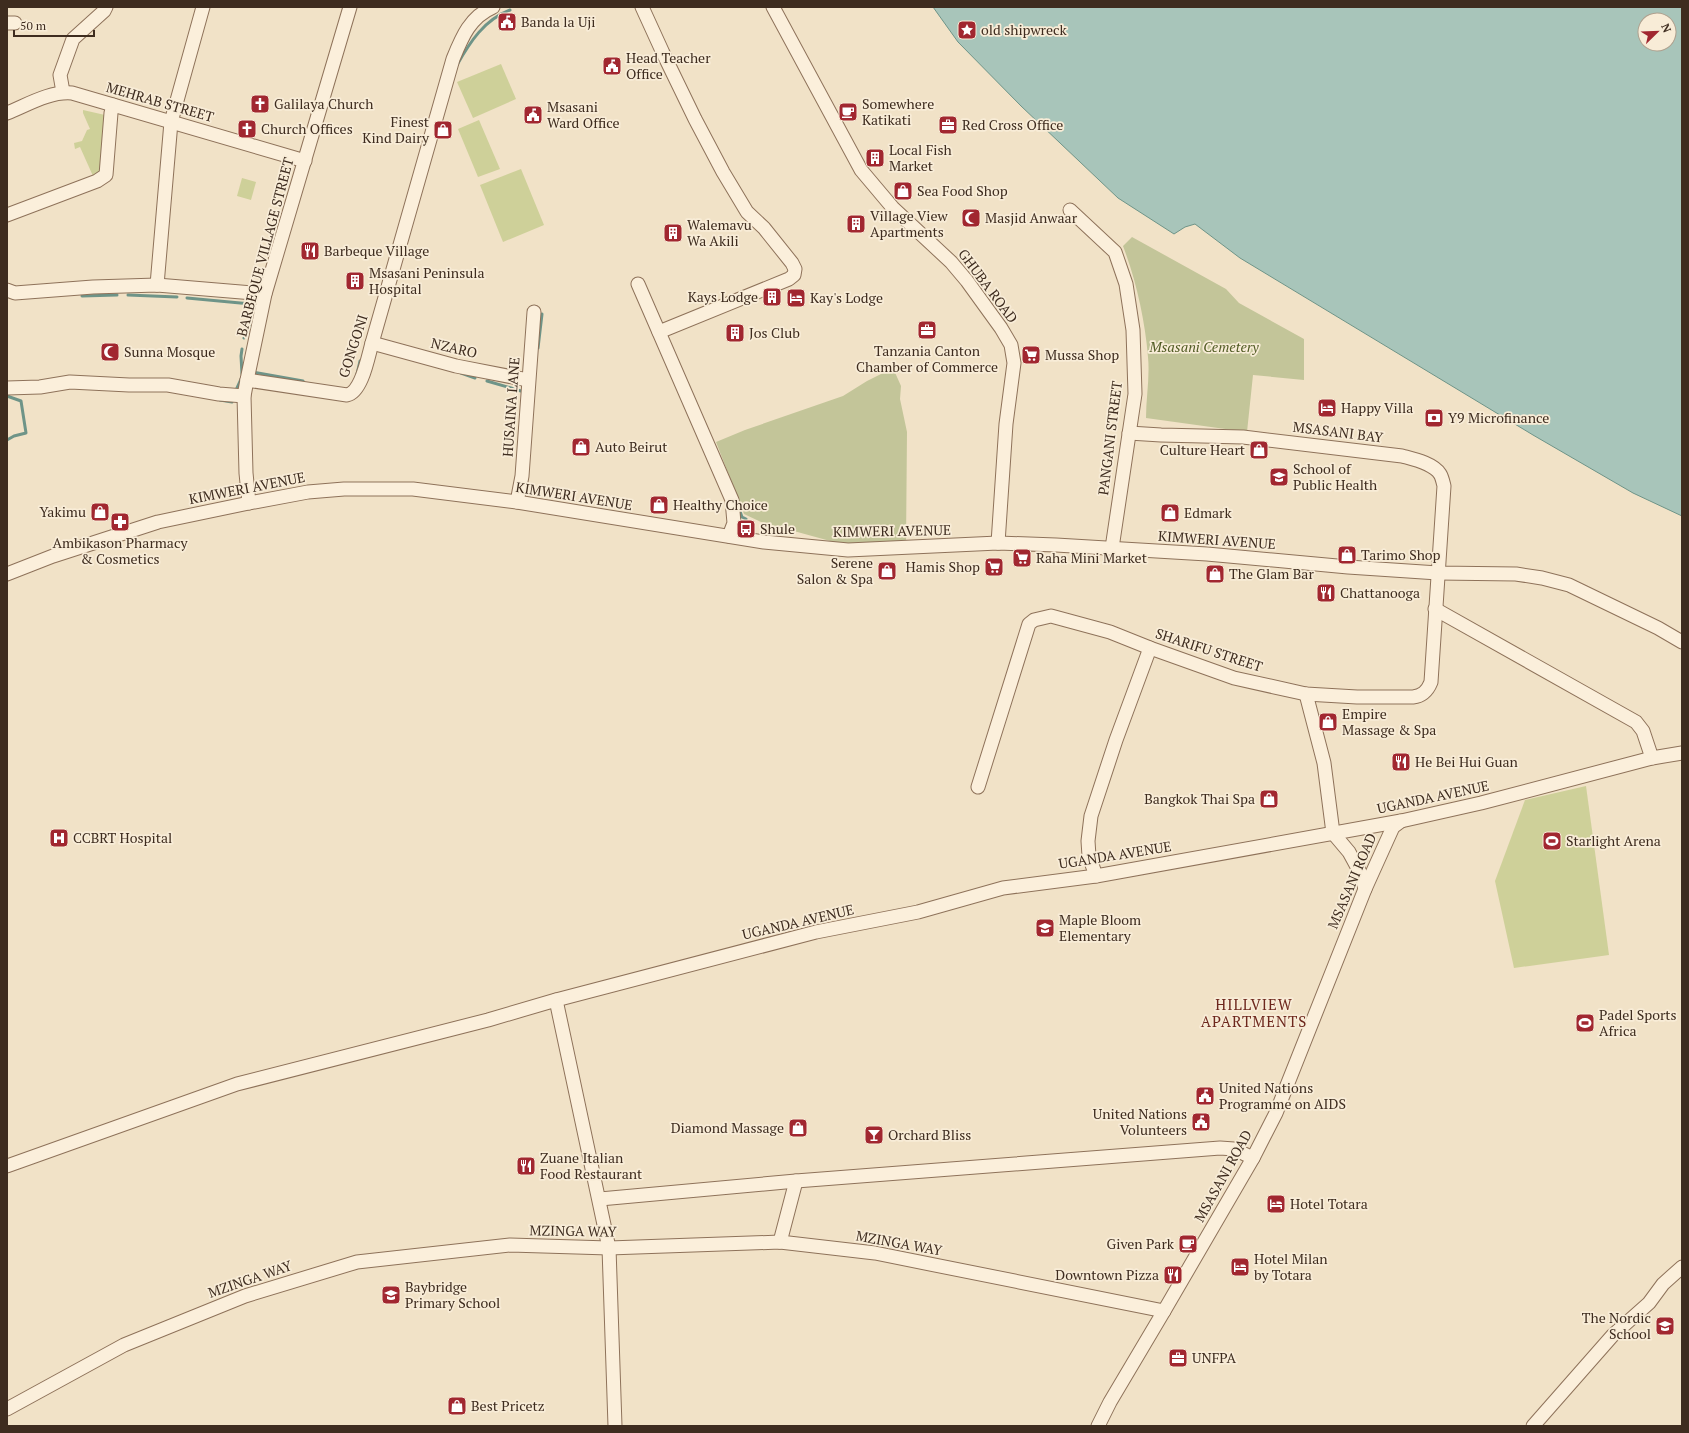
<svg xmlns="http://www.w3.org/2000/svg" width="1689" height="1433" viewBox="0 0 1689 1433" font-family="'PT Serif',serif">
  <style>
    .green { fill: #ced099 }
    .cemetery { fill: #c3c599 }
    .water { fill: #a8c5ba; stroke: #6e9488; fill-rule: evenodd }
    .lines { fill: none; stroke-linecap: round; stroke-linejoin: round }
    .stream { stroke: #6e9488; stroke-width: 3 }
    .minor-casing { stroke: #8e725a; stroke-width: 15 }
    .minor { stroke: #fbefdb; stroke-width: 13 }
    .labels { text-anchor: middle; stroke-width: 3.5; stroke-linejoin: round; paint-order: stroke }
    .poi-label { font-size: 14px; fill: #3e2c1f; stroke: #f8ecd7; text-anchor: start }
    .street-label { font-size: 14px; fill: #3e2c1f; stroke: #f8ecd7 }
    .park-label { font-size: 14px; font-style: italic; fill: #515b24; stroke: #f8ecd7 }
    .neighbourhood-label { font-size: 15px; letter-spacing: 1px; fill: #6d271c; stroke: #f8ecd7 }
  </style>
  <rect width="100%" height="100%" fill="#f1e2c7"/>
  <g class="green">
    <path d="M501,64l15,35 -43,19 -16,-36z"/>
    <path d="M83,110l22,5 -3,58 -9,3 -13,-29 -5,2 -1,-6 8,-2 5,-11 3,-1 -7,-16z"/>
    <path d="M479,120l21,49 -22,8 -20,-48z"/>
    <path d="M521,169l23,56 -41,17 -23,-57z"/>
    <path d="M242,178l14,4 -5,18 -14,-4z"/>
    <path d="M1586,786l23,169 -95,13 -19,-87 30,-81z"/>
  </g>
  <g class="cemetery">
    <path d="M1132,237l94,52 13,14 65,36v41l-51,-5 -6,57 -101,-14c0,-20 4,-41 2,-61 -3,-37 -12,-77 -25,-111z"/>
    <path d="M893,368l8,18 -1,13 7,33 -1,112 -54,3 -91,-25 -17,-8 -28,-72 29,-12 98,-34 24,-15z"/>
  </g>
  <path class="water" d="M933,7h749v509l-49,-23 -100,-58 -293,-177 -45,-34 -10,3 -11,7 -56,-36 -97,-92 -63,-64zM1645,20h24v24h-24z"/>
  <g class="lines">
    <g class="stream">
      <path d="M457,65c13,-23 27,-45 53,-55"/>
      <path d="M128,295l49,2"/>
      <path d="M82,296l35,-1"/>
      <path d="M187,298l64,6c3,11 -1,24 -7,34"/>
      <path d="M538,348l4,-34"/>
      <path d="M242,349l-1,7 1,18"/>
      <path d="M253,372l50,9"/>
      <path d="M461,373l14,5"/>
      <path d="M357,374l3,-13"/>
      <path d="M487,381l34,10"/>
      <path d="M233,390h3l5,-11"/>
      <path d="M7,396l14,5 5,32 -12,3 -7,4"/>
      <path d="M220,400l12,2"/>
      <path d="M738,506l4,11 4,2"/>
    </g>
    <defs>
      <g id="minor">
        <path d="M642,7l21,46 32,66 28,53 24,40 17,16 28,35 3,6 -1,6 -5,4 -130,53"/>
        <path d="M773,7l88,163 32,38 58,54 16,19 34,47 10,17 3,18 -8,61 -8,119"/>
        <path d="M7,23h8"/>
        <path d="M63,92l-3,-17 13,-36 31,-28 2,-4"/>
        <path d="M7,113c20,-8 43,-22 65,-20l233,68"/>
        <path d="M1070,210l45,42 11,32 7,46 2,64 -23,154"/>
        <path d="M7,215l90,-34 9,-6 5,-62 2,-8"/>
        <path d="M638,284l94,216 2,23 -5,13"/>
        <path d="M157,285l14,-163 32,-115"/>
        <path d="M7,290l8,3 78,-6 64,-2 108,9"/>
        <path d="M372,343l84,23 72,14"/>
        <path d="M247,380l100,15c15,-3 21,-38 25,-52l81,-284c9,-22 17,-42 40,-52"/>
        <path d="M7,388l33,-1 30,-5 59,3h39l51,9 25,2"/>
        <path d="M517,502l5,-26 12,-164"/>
        <path d="M249,503l-3,-30 -2,-77 3,-16 18,-86 85,-287"/>
        <path d="M7,574l46,-18 105,-34 91,-19 59,-11 36,-3h69l104,13 247,40 84,8 150,-7 58,2 151,9 141,13 90,6 78,1 26,4 27,7 89,43 24,14"/>
        <path d="M1435,609l201,113 7,9 9,27"/>
        <path d="M1306,694l18,69 9,70 16,19 12,22 4,15"/>
        <path d="M978,787l51,-163 5,-4 17,-4 59,16 40,16 84,30 72,16 51,3h56c9,-1 14,-5 18,-15l13,-196c-1,-4 -2,-9 -4,-12 -7,-11 -27,-15 -38,-18l-159,-19 -82,-2 -32,-2"/>
        <path d="M1096,876l-7,-20 -1,-15 3,-25 25,-76 34,-92"/>
        <path d="M556,1000l53,248 6,178"/>
        <path d="M7,1166l230,-82 251,-64 68,-20 260,-68 102,-20 85,-24 93,-12 305,-55 80,-18 171,-45 30,-5"/>
        <path d="M600,1199l196,-18 424,-33 14,1 19,9"/>
        <path d="M780,1242l16,-61"/>
        <path d="M7,1409l117,-64 121,-49 112,-34 153,-17 99,3 171,-6 95,11 289,58"/>
        <path d="M1098,1426l12,-24 54,-91 89,-153 23,-45 89,-224 28,-62 8,-6"/>
        <path d="M1533,1426l80,-91 36,-32 14,-19 19,-17"/>
      </g>
    </defs>
    <use href="#minor" class="minor-casing"/>
    <use href="#minor" class="minor"/>
  </g>
  <defs>
    <symbol id="civic-square" viewBox="-11 -11 22 22"><rect x="-9" y="-9" width="18" height="18" rx="4" fill="#a12730" stroke="#f8ecd7"/><path d="M-.6-6.5H3V-4.5H.6V-3L4-1V1h2V6H-6V1h2V-1L-.6-3ZM-1.2 2.5V6h2.4V2.5Z" fill="#fff"/></symbol>
    <symbol id="sight-square" viewBox="-11 -11 22 22"><rect x="-9" y="-9" width="18" height="18" rx="4" fill="#a12730" stroke="#f8ecd7"/><path d="M0-6L1.8-2.2L6-1.7L2.9 1.2L3.7 5.4L0 3.3L-3.7 5.4L-2.9 1.2L-6-1.7L-1.8-2.2Z" fill="#fff"/></symbol>
    <symbol id="church-square" viewBox="-11 -11 22 22"><rect x="-9" y="-9" width="18" height="18" rx="4" fill="#a12730" stroke="#f8ecd7"/><path d="M-1.2-6h2.4v3.5h3.3v2.4h-3.3V6h-2.4V-.1h-3.3v-2.4h3.3Z" fill="#fff"/></symbol>
    <symbol id="cafe-square" viewBox="-11 -11 22 22"><rect x="-9" y="-9" width="18" height="18" rx="4" fill="#a12730" stroke="#f8ecd7"/><path d="M-5.5-4.5H6V0H3Q3 3.5 0 3.5H-2.5Q-5.5 3.5-5.5 0ZM3-3.2v2h1.7v-2ZM-6 4.5H4V6H-6Z" fill="#fff"/></symbol>
    <symbol id="office-square" viewBox="-11 -11 22 22"><rect x="-9" y="-9" width="18" height="18" rx="4" fill="#a12730" stroke="#f8ecd7"/><path d="M-6-3h4V-5.5h4V-3h4V5H-6ZM-1-4.5V-3h2v-1.5ZM-6 0V1H6V0Z" fill="#fff"/></symbol>
    <symbol id="shop-square" viewBox="-11 -11 22 22"><rect x="-9" y="-9" width="18" height="18" rx="4" fill="#a12730" stroke="#f8ecd7"/><path d="M-5-2.5h2.3a2.7 3.5 0 0 1 5.4 0H5L5.5 6h-11ZM-1.5-2.5h3a1.5 2.3 0 0 0-3 0Z" fill="#fff"/></symbol>
    <symbol id="building-square" viewBox="-11 -11 22 22"><rect x="-9" y="-9" width="18" height="18" rx="4" fill="#a12730" stroke="#f8ecd7"/><path d="M-4-6H4V6H1V3H-1V6H-4ZM-2.5-4.3h1.7v1.8h-1.7ZM.8-4.3h1.7v1.8H.8ZM-2.5-1h1.7V.8h-1.7ZM.8-1h1.7V.8H.8Z" fill="#fff"/></symbol>
    <symbol id="mosque-square" viewBox="-11 -11 22 22"><rect x="-9" y="-9" width="18" height="18" rx="4" fill="#a12730" stroke="#f8ecd7"/><path d="M3.5-4.9A6 6 0 1 0 3.5 4.9A5 5 0 1 1 3.5-4.9Z" fill="#fff"/></symbol>
    <symbol id="restaurant-square" viewBox="-11 -11 22 22"><rect x="-9" y="-9" width="18" height="18" rx="4" fill="#a12730" stroke="#f8ecd7"/><path d="M-5-6h1v4h1v-4h1v4h1v-4h1v5L-1.5 .5V6h-2V.5L-5-1ZM5-6V6H3V1.5H1.5Q1.5-4 5-6Z" fill="#fff"/></symbol>
    <symbol id="hotel-square" viewBox="-11 -11 22 22"><rect x="-9" y="-9" width="18" height="18" rx="4" fill="#a12730" stroke="#f8ecd7"/><path d="M-6-4.5h1.5V1H6V5H4.5V3h-9V5H-6ZM-4 0a1.8 1.8 0 1 1 3.6 0ZM.5 0V-2.5h3Q6-2.5 6 0Z" fill="#fff"/></symbol>
    <symbol id="supermarket-square" viewBox="-11 -11 22 22"><rect x="-9" y="-9" width="18" height="18" rx="4" fill="#a12730" stroke="#f8ecd7"/><path d="M-6-5.5h2.5l.6 2H6L4.5 2H-2.5L-4.4-4H-6ZM-1.5 3.2a1.3 1.3 0 1 0 .1 0ZM3 3.2a1.3 1.3 0 1 0 .1 0Z" fill="#fff"/></symbol>
    <symbol id="bank-square" viewBox="-11 -11 22 22"><rect x="-9" y="-9" width="18" height="18" rx="4" fill="#a12730" stroke="#f8ecd7"/><path d="M-6-4H6V4H-6ZM0-2.3a2.3 2.3 0 1 0 0 4.6a2.3 2.3 0 1 0 0-4.6Z" fill="#fff"/></symbol>
    <symbol id="university-square" viewBox="-11 -11 22 22"><rect x="-9" y="-9" width="18" height="18" rx="4" fill="#a12730" stroke="#f8ecd7"/><path d="M0-5L7-2L0 1L-7-2ZM-4 1L0 2.5L4 1V4Q0 6-4 4Z" fill="#fff"/></symbol>
    <symbol id="pharmacy-square" viewBox="-11 -11 22 22"><rect x="-9" y="-9" width="18" height="18" rx="4" fill="#a12730" stroke="#f8ecd7"/><path d="M-2-6h4v4h4v4h-4v4h-4v-4h-4v-4h4Z" fill="#fff"/></symbol>
    <symbol id="bus-square" viewBox="-11 -11 22 22"><rect x="-9" y="-9" width="18" height="18" rx="4" fill="#a12730" stroke="#f8ecd7"/><path d="M-5-6H5V4H4V6H2V4H-2V6H-4V4H-5ZM-3.5-4V0h7V-4ZM-3.5 1.2v1.5H-2V1.2ZM2 1.2v1.5H3.5V1.2Z" fill="#fff"/></symbol>
    <symbol id="hospital-square" viewBox="-11 -11 22 22"><rect x="-9" y="-9" width="18" height="18" rx="4" fill="#a12730" stroke="#f8ecd7"/><path d="M-5-5h3v3.5h4V-5h3V5h-3V1.5h-4V5h-3Z" fill="#fff"/></symbol>
    <symbol id="stadium-square" viewBox="-11 -11 22 22"><rect x="-9" y="-9" width="18" height="18" rx="4" fill="#a12730" stroke="#f8ecd7"/><path d="M0-5a6.5 5 0 1 0 0 10a6.5 5 0 1 0 0-10ZM-3.5-1.8h7v3.6h-7Z" fill="#fff"/></symbol>
    <symbol id="school-square" viewBox="-11 -11 22 22"><rect x="-9" y="-9" width="18" height="18" rx="4" fill="#a12730" stroke="#f8ecd7"/><path d="M0-5L7-2L0 1L-7-2ZM-4 1L0 2.5L4 1V4Q0 6-4 4Z" fill="#fff"/></symbol>
    <symbol id="bar-square" viewBox="-11 -11 22 22"><rect x="-9" y="-9" width="18" height="18" rx="4" fill="#a12730" stroke="#f8ecd7"/><path d="M-6-5H6L.8 .8V4.5H3.5V6h-7V4.5H-.8V.8Z" fill="#fff"/></symbol>
  </defs>
  <g fill-rule="evenodd">
    <use href="#civic-square" x="496" y="11" width="22" height="22"/>
    <use href="#sight-square" x="956" y="19" width="22" height="22"/>
    <use href="#civic-square" x="601" y="55" width="22" height="22"/>
    <use href="#church-square" x="249" y="93" width="22" height="22"/>
    <use href="#cafe-square" x="837" y="101" width="22" height="22"/>
    <use href="#civic-square" x="522" y="104" width="22" height="22"/>
    <use href="#office-square" x="937" y="114" width="22" height="22"/>
    <use href="#church-square" x="236" y="118" width="22" height="22"/>
    <use href="#shop-square" x="432" y="119" width="22" height="22"/>
    <use href="#building-square" x="864" y="147" width="22" height="22"/>
    <use href="#shop-square" x="892" y="180" width="22" height="22"/>
    <use href="#mosque-square" x="960" y="207" width="22" height="22"/>
    <use href="#building-square" x="845" y="213" width="22" height="22"/>
    <use href="#building-square" x="662" y="222" width="22" height="22"/>
    <use href="#restaurant-square" x="299" y="240" width="22" height="22"/>
    <use href="#building-square" x="344" y="270" width="22" height="22"/>
    <use href="#building-square" x="761" y="286" width="22" height="22"/>
    <use href="#hotel-square" x="785" y="287" width="22" height="22"/>
    <use href="#office-square" x="916" y="319" width="22" height="22"/>
    <use href="#building-square" x="724" y="322" width="22" height="22"/>
    <use href="#mosque-square" x="99" y="341" width="22" height="22"/>
    <use href="#supermarket-square" x="1020" y="344" width="22" height="22"/>
    <use href="#hotel-square" x="1316" y="397" width="22" height="22"/>
    <use href="#bank-square" x="1423" y="407" width="22" height="22"/>
    <use href="#shop-square" x="570" y="436" width="22" height="22"/>
    <use href="#shop-square" x="1248" y="439" width="22" height="22"/>
    <use href="#university-square" x="1268" y="466" width="22" height="22"/>
    <use href="#shop-square" x="648" y="494" width="22" height="22"/>
    <use href="#shop-square" x="89" y="501" width="22" height="22"/>
    <use href="#shop-square" x="1159" y="502" width="22" height="22"/>
    <use href="#pharmacy-square" x="109" y="511" width="22" height="22"/>
    <use href="#bus-square" x="735" y="518" width="22" height="22"/>
    <use href="#shop-square" x="1336" y="544" width="22" height="22"/>
    <use href="#supermarket-square" x="1011" y="547" width="22" height="22"/>
    <use href="#supermarket-square" x="983" y="556" width="22" height="22"/>
    <use href="#shop-square" x="876" y="560" width="22" height="22"/>
    <use href="#shop-square" x="1204" y="563" width="22" height="22"/>
    <use href="#restaurant-square" x="1315" y="582" width="22" height="22"/>
    <use href="#shop-square" x="1317" y="711" width="22" height="22"/>
    <use href="#restaurant-square" x="1390" y="751" width="22" height="22"/>
    <use href="#shop-square" x="1258" y="788" width="22" height="22"/>
    <use href="#hospital-square" x="48" y="827" width="22" height="22"/>
    <use href="#stadium-square" x="1541" y="830" width="22" height="22"/>
    <use href="#school-square" x="1034" y="917" width="22" height="22"/>
    <use href="#stadium-square" x="1574" y="1012" width="22" height="22"/>
    <use href="#civic-square" x="1194" y="1085" width="22" height="22"/>
    <use href="#civic-square" x="1190" y="1111" width="22" height="22"/>
    <use href="#shop-square" x="787" y="1117" width="22" height="22"/>
    <use href="#bar-square" x="863" y="1124" width="22" height="22"/>
    <use href="#restaurant-square" x="515" y="1155" width="22" height="22"/>
    <use href="#hotel-square" x="1265" y="1193" width="22" height="22"/>
    <use href="#cafe-square" x="1177" y="1233" width="22" height="22"/>
    <use href="#hotel-square" x="1229" y="1256" width="22" height="22"/>
    <use href="#restaurant-square" x="1162" y="1264" width="22" height="22"/>
    <use href="#school-square" x="380" y="1284" width="22" height="22"/>
    <use href="#school-square" x="1654" y="1315" width="22" height="22"/>
    <use href="#office-square" x="1167" y="1347" width="22" height="22"/>
    <use href="#shop-square" x="446" y="1395" width="22" height="22"/>
  </g>
  <g class="labels">
    <g class="poi-label">
      <text x="521" y="27">Banda la Uji</text>
      <text x="981" y="35">old shipwreck</text>
      <text x="626" y="63">Head Teacher<tspan x="626" dy="16">Office</tspan></text>
      <text x="274" y="109">Galilaya Church</text>
      <text x="862" y="109">Somewhere<tspan x="862" dy="16">Katikati</tspan></text>
      <text x="547" y="112">Msasani<tspan x="547" dy="16">Ward Office</tspan></text>
      <text x="429" y="127" text-anchor="end">Finest<tspan x="429" dy="16">Kind Dairy</tspan></text>
      <text x="962" y="130">Red Cross Office</text>
      <text x="261" y="134">Church Offices</text>
      <text x="889" y="155">Local Fish<tspan x="889" dy="16">Market</tspan></text>
      <text x="917" y="196">Sea Food Shop</text>
      <text x="870" y="221">Village View<tspan x="870" dy="16">Apartments</tspan></text>
      <text x="985" y="223">Masjid Anwaar</text>
      <text x="687" y="230">Walemavu<tspan x="687" dy="16">Wa Akili</tspan></text>
      <text x="324" y="256">Barbeque Village</text>
      <text x="369" y="278">Msasani Peninsula<tspan x="369" dy="16">Hospital</tspan></text>
      <text x="758" y="302" text-anchor="end">Kays Lodge</text>
      <text x="810" y="303">Kay's Lodge</text>
      <text x="749" y="338">Jos Club</text>
      <text x="927" y="356" text-anchor="middle">Tanzania Canton<tspan x="927" dy="16">Chamber of Commerce</tspan></text>
      <text x="124" y="357">Sunna Mosque</text>
      <text x="1045" y="360">Mussa Shop</text>
      <text x="1341" y="413">Happy Villa</text>
      <text x="1448" y="423">Y9 Microfinance</text>
      <text x="595" y="452">Auto Beirut</text>
      <text x="1245" y="455" text-anchor="end">Culture Heart</text>
      <text x="1293" y="474">School of<tspan x="1293" dy="16">Public Health</tspan></text>
      <text x="673" y="510">Healthy Choice</text>
      <text x="86" y="517" text-anchor="end">Yakimu</text>
      <text x="1184" y="518">Edmark</text>
      <text x="760" y="534">Shule</text>
      <text x="120" y="548" text-anchor="middle">Ambikason Pharmacy<tspan x="120" dy="16">&amp; Cosmetics</tspan></text>
      <text x="1361" y="560">Tarimo Shop</text>
      <text x="1036" y="563">Raha Mini Market</text>
      <text x="873" y="568" text-anchor="end">Serene<tspan x="873" dy="16">Salon &amp; Spa</tspan></text>
      <text x="980" y="572" text-anchor="end">Hamis Shop</text>
      <text x="1229" y="579">The Glam Bar</text>
      <text x="1340" y="598">Chattanooga</text>
      <text x="1342" y="719">Empire<tspan x="1342" dy="16">Massage &amp; Spa</tspan></text>
      <text x="1415" y="767">He Bei Hui Guan</text>
      <text x="1255" y="804" text-anchor="end">Bangkok Thai Spa</text>
      <text x="73" y="843">CCBRT Hospital</text>
      <text x="1566" y="846">Starlight Arena</text>
      <text x="1059" y="925">Maple Bloom<tspan x="1059" dy="16">Elementary</tspan></text>
      <text x="1599" y="1020">Padel Sports<tspan x="1599" dy="16">Africa</tspan></text>
      <text x="1219" y="1093">United Nations<tspan x="1219" dy="16">Programme on AIDS</tspan></text>
      <text x="1187" y="1119" text-anchor="end">United Nations<tspan x="1187" dy="16">Volunteers</tspan></text>
      <text x="784" y="1133" text-anchor="end">Diamond Massage</text>
      <text x="888" y="1140">Orchard Bliss</text>
      <text x="540" y="1163">Zuane Italian<tspan x="540" dy="16">Food Restaurant</tspan></text>
      <text x="1290" y="1209">Hotel Totara</text>
      <text x="1174" y="1249" text-anchor="end">Given Park</text>
      <text x="1254" y="1264">Hotel Milan<tspan x="1254" dy="16">by Totara</tspan></text>
      <text x="1159" y="1280" text-anchor="end">Downtown Pizza</text>
      <text x="405" y="1292">Baybridge<tspan x="405" dy="16">Primary School</tspan></text>
      <text x="1651" y="1323" text-anchor="end">The Nordic<tspan x="1651" dy="16">School</tspan></text>
      <text x="1192" y="1363">UNFPA</text>
      <text x="471" y="1411">Best Pricetz</text>
    </g>
    <g class="street-label">
      <text transform="translate(160 102) rotate(16)" y="5">MEHRAB STREET</text>
      <text transform="translate(265 247) rotate(-75)" y="5">BARBEQUE VILLAGE STREET</text>
      <text transform="translate(988 286) rotate(53)" y="5">GHUBA ROAD</text>
      <text transform="translate(353 346) rotate(-72)" y="5">GONGONI</text>
      <text transform="translate(454 348) rotate(13)" y="5">NZARO</text>
      <text transform="translate(511 407) rotate(-86)" y="5">HUSAINA LANE</text>
      <text transform="translate(1338 432) rotate(7)" y="5">MSASANI BAY</text>
      <text transform="translate(1110 438) rotate(-83)" y="5">PANGANI STREET</text>
      <text transform="translate(247 488) rotate(-11)" y="5">KIMWERI AVENUE</text>
      <text transform="translate(574 496) rotate(9)" y="5">KIMWERI AVENUE</text>
      <text transform="translate(892 531) rotate(-1)" y="5">KIMWERI AVENUE</text>
      <text transform="translate(1217 540) rotate(4)" y="5">KIMWERI AVENUE</text>
      <text transform="translate(1209 650) rotate(18)" y="5">SHARIFU STREET</text>
      <text transform="translate(1433 797) rotate(-12)" y="5">UGANDA AVENUE</text>
      <text transform="translate(1115 855) rotate(-9)" y="5">UGANDA AVENUE</text>
      <text transform="translate(1352 881) rotate(-67)" y="5">MSASANI ROAD</text>
      <text transform="translate(798 922) rotate(-13)" y="5">UGANDA AVENUE</text>
      <text transform="translate(1223 1176) rotate(-61)" y="5">MSASANI ROAD</text>
      <text transform="translate(573 1231) rotate(1)" y="5">MZINGA WAY</text>
      <text transform="translate(899 1243) rotate(10)" y="5">MZINGA WAY</text>
      <text transform="translate(250 1279) rotate(-19)" y="5">MZINGA WAY</text>
    </g>
    <g class="park-label">
      <text x="1204" y="352">Msasani Cemetery</text>
    </g>
    <g class="neighbourhood-label">
      <text x="1254" y="1010">HILLVIEW<tspan x="1254" dy="17">APARTMENTS</tspan></text>
    </g>
  </g>
  <rect width="1689" height="1433" fill="none" stroke="#3e2c1f" stroke-width="16"/>
  <g transform="translate(1657 32) rotate(67)"><circle r="19" fill="#f8ecd7" stroke="#ae9f8d"/>
  <path d="M0-3L7 15L0 10L-7 15Z" fill="#a12730"/>
  <text y="-6" font-size="11" font-weight="bold" text-anchor="middle" fill="#3e2c1f">N</text>
  </g>
  <path d="M14 30v6h80v-6" fill="none" stroke="#3e2c1f" stroke-width="2"/>
  <text x="20" y="30" font-size="12" fill="#3e2c1f" stroke="#f8ecd7" stroke-width="3" paint-order="stroke">50 m</text>
</svg>
